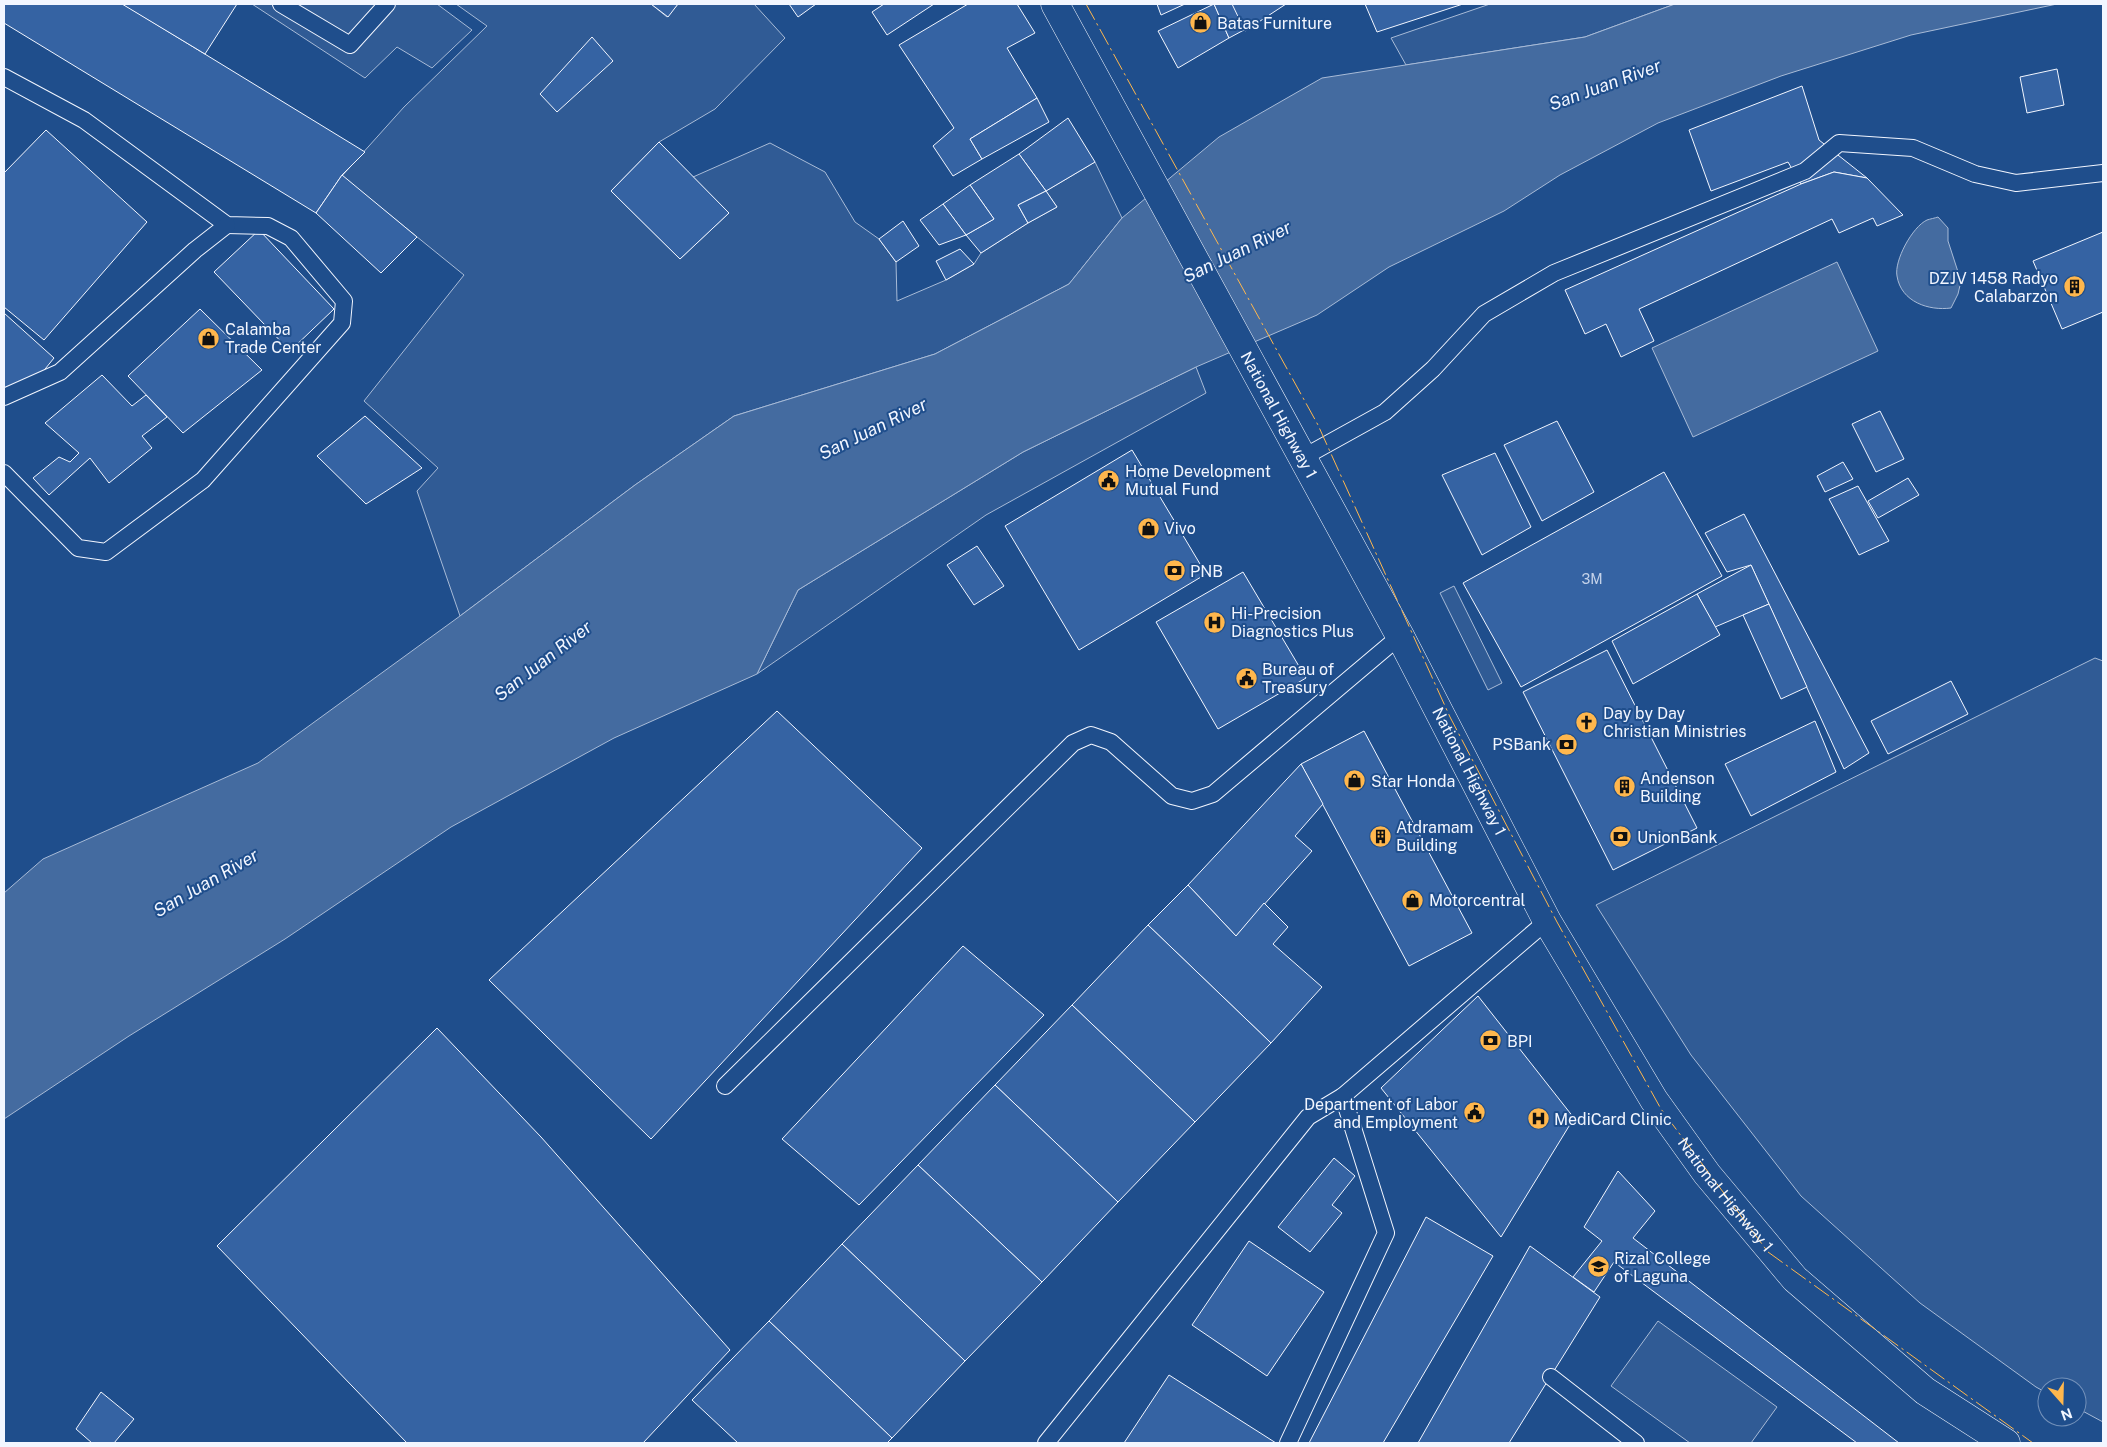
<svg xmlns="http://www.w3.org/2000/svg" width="2107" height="1447" viewBox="0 0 2107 1447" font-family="'Public Sans',sans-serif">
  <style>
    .built { fill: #305b95; stroke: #a8bbd7 }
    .water { fill: #446ba0; stroke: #a8bbd7 }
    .building { fill: #3563a3; stroke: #f2f6ff }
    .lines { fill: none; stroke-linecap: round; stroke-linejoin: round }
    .lane-casing { stroke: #f2f6ff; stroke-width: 18 }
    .highway-casing { stroke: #f2f6ff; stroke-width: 29 }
    .lane { stroke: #1f4e8c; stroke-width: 16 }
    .highway { stroke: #1f4e8c; stroke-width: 28 }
    .power { stroke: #ffb74d; stroke-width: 1; stroke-dasharray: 18 4 2.5 4; stroke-linecap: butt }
    .labels { text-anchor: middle; stroke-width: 4; stroke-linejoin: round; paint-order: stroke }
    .number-label { font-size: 14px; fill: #c3d1e8 }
    .poi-label { font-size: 16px; fill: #f2f6ff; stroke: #1f4e8c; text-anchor: start }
    .street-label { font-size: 16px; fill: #f2f6ff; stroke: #1f4e8c }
    .water-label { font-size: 18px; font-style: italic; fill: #f2f6ff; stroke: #1f4e8c }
  </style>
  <rect width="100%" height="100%" fill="#1f4e8c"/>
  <g class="built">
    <path d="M252,4h185l35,26 -40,38 -35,-21 -32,31z"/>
    <path d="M456,4h195l16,13 11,-13h76l31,34 -70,71 -56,33 -48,49 69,68 49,-46 -36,-36 77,-34 55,29 30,50 24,17 17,23 1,39 49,-21 28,-16 7,-11 47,-30 29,-16 -11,-16 49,-29 27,56 -53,66 -134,70 -201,62 -99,69 -175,131 -43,-125 21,-23 -74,-67 100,-126 -122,-99 62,-69 83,-81z"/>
    <path d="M1490,4h185l-90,33 -179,28 -15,-27z"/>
    <path d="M1196,367l10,26 -220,122 -229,159 41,-84 225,-138z"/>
    <path d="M1454,586l48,97 -14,7 -48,-97z"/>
    <path d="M2095,658l8,3v761l-26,-14v-21h-30v6l-11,-6 -116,-84 -119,-107 -110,-141 -95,-150z"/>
    <path d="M1658,1321l119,86 -26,36h-61l-79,-57z"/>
  </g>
  <g class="water">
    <path d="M1675,4h382l-146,31 -130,41 -123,47 -98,52 -56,36 -115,56 -72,48 -121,52 -173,85 -225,138 -41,84 -143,64 -163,89 -166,112 -156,97 -125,83v-226l39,-34 215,-96 202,-147 175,-131 99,-69 201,-62 134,-70 53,-66 97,-81 103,-59 263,-41z"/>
    <path d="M1938,217l10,11v13l13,40 -3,13 -7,14c-22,3 -50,-6 -54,-32 -3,-15 15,-49 30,-56 3,-1 8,-2 11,-3z"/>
    <path d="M1837,262l41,89 -185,86 -41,-89z"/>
  </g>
  <g class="building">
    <path d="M4,4h119l242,148 -23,23 -26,38 -312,-190z"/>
    <path d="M122,4h115l-32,50z"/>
    <path d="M651,4h27l-10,13z"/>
    <path d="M789,4h27l-18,13z"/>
    <path d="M884,4h50l-47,31 -15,-23z"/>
    <path d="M968,4h49l18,29 -28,15 30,50 -67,41 12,20 -29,17 -20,-30 21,-18 -55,-83z"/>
    <path d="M1157,4h28l-24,11z"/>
    <path d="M1214,4l15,34 -51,30 -20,-37z"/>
    <path d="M1214,4h38l5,19 -28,15z"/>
    <path d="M1232,4h54l-41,27z"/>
    <path d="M1365,4h98l-86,28z"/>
    <path d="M592,37l21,24 -56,51 -17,-18z"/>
    <path d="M2057,69l7,36 -37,8 -7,-36z"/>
    <path d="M1802,86l17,54 48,38 -33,-6 -33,12 -13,-22 -77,29 -22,-61z"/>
    <path d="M1037,98l12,24 -67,37 -12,-20z"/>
    <path d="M1068,118l27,44 -49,29 -27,-37z"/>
    <path d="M46,130l101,92 -103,118 -40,-33v-134z"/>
    <path d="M659,142l70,71 -49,46 -69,-68z"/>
    <path d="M1019,154l27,37 -28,14 10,18 -47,30 -15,-18 28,-16 -24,-34z"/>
    <path d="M1834,172l33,6 36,37 -26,11 -4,-8 -34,15 -7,-14 -193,90 15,32 -33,16 -15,-33 -21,10 -20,-44 236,-106z"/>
    <path d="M342,175l75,62 -36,36 -65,-60z"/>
    <path d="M970,185l24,34 -28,16 -23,-31z"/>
    <path d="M1046,191l11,16 -29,16 -10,-18z"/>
    <path d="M943,204l23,31 -27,10 -19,-25z"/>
    <path d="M903,221l16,25 -23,16 -17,-23z"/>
    <path d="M259,230l75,79 -44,42 -76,-79z"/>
    <path d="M2103,232v80l-41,17 -29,-68z"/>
    <path d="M960,249l14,15 -28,16 -10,-19z"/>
    <path d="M200,309l62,61 -79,63 -55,-57z"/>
    <path d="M4,313l50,45 -13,16 -37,20z"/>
    <path d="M102,375l30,31 14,-11 21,22 -25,19 10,12 -43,35 -19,-25 -41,37 -16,-17 26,-21 11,5 9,-9 -34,-30z"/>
    <path d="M1880,411l24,48 -28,13 -24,-48z"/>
    <path d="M365,416l57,52 -56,36 -49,-48z"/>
    <path d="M1557,421l37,71 -52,29 -38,-76z"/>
    <path d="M1132,450l74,124 -127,76 -74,-124z"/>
    <path d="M1495,453l36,74 -49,28 -40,-80z"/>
    <path d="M1843,462l10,17 -28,13 -8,-16z"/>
    <path d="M1664,472l58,104 -201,111 -58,-104z"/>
    <path d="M1908,478l11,17 -41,23 -10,-17z"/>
    <path d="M1858,486l31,55 -30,14 -30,-56z"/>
    <path d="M1744,514l125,239 -25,16 -93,-204 -24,7 -22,-39z"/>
    <path d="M977,546l27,40 -30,19 -27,-40z"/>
    <path d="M1751,565l18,39 -54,23 -18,-33z"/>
    <path d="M1243,572l63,106 -88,51 -62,-107z"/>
    <path d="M1697,594l23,41 -87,49 -21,-43z"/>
    <path d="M1769,604l38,83 -26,12 -38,-84z"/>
    <path d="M1607,650l90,178 -84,42 -90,-178z"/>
    <path d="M1951,681l17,33 -80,40 -17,-33z"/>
    <path d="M777,711l145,137 -271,291 -162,-159z"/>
    <path d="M1815,721l21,51 -85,44 -26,-52z"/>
    <path d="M1364,731l108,202 -63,33 -108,-202z"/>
    <path d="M1301,764l22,40 -28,32 17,15 -76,85 -48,-51z"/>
    <path d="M1188,885l48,51 28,-33 24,24 -15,17 49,43 -51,56 -123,-118z"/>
    <path d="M1148,925l123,118 -76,79 -123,-117z"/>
    <path d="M963,946l81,69 -185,190 -77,-66z"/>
    <path d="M1478,996l96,122 -73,119 -120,-149z"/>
    <path d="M1072,1005l123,117 -77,80 -123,-117z"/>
    <path d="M437,1028l104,109 189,213 -87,93h-236l-190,-197z"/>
    <path d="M995,1085l123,117 -76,80 -124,-117z"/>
    <path d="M1334,1158l21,18 -23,29 10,8 -32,39 -32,-25z"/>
    <path d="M918,1165l124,117 -77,79 -123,-117z"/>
    <path d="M1618,1171l37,40 -22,27 266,205h-42l-243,-181 -20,30 -21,-15 29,-36 -18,-14z"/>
    <path d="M1426,1217l67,39 -110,187h-74z"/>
    <path d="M1249,1241l75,51 -57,84 -75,-51z"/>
    <path d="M842,1244l123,117 -73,77 -123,-117z"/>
    <path d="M1530,1246l70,51 -91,146h-91z"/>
    <path d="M769,1321l123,117 -5,5h-149l-46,-43z"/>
    <path d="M1169,1375l107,68h-152z"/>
    <path d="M101,1392l33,27 -20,24h-22l-16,-14z"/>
  </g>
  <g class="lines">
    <defs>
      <g id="lane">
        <path d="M281,4l69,41 37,-41"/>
        <path d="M4,77l80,43 143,105 41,1 23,12 53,63 -2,22 -139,157 -97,72 -28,-4 -74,-75"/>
        <path d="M4,397l56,-25 135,-122 32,-25"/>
        <path d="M1302,458l83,-46 48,-43 51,-55 70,-41 251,-102 34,-28 74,5 62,26 41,9 87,-10"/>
        <path d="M725,1086l348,-343 18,-8 20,7 61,54 20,5 21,-7 187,-158"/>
        <path d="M1551,1377l85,66"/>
        <path d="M1046,1443l262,-326 35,-21 204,-175"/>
        <path d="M1288,1443l98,-210 -43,-137"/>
      </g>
      <g id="highway">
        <path id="s1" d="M1055,4l345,632 147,285 107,179 53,74 88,105 130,112 81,52"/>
      </g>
    </defs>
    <use href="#lane" class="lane-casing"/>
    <use href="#highway" class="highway-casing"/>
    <use href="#lane" class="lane"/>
    <use href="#highway" class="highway"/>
    <path class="power" d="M1086,4l232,421 132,292 107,205 104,187 107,143 265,191"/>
  </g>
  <defs>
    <symbol id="shop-disc" viewBox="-11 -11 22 22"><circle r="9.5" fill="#ffb74d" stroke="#1f4e8c"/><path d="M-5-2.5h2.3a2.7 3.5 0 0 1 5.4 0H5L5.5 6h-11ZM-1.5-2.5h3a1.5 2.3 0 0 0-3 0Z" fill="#111"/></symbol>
    <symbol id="building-disc" viewBox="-11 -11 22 22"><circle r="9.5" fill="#ffb74d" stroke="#1f4e8c"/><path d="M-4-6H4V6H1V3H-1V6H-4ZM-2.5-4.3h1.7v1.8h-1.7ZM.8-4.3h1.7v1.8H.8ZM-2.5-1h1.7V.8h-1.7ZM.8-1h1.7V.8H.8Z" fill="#111"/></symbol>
    <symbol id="civic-disc" viewBox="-11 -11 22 22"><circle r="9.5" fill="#ffb74d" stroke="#1f4e8c"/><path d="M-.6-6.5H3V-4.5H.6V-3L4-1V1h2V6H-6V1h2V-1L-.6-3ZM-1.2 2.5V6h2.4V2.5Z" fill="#111"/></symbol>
    <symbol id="bank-disc" viewBox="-11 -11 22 22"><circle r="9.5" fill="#ffb74d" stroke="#1f4e8c"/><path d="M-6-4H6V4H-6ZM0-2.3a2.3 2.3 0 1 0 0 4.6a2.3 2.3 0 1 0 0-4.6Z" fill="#111"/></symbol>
    <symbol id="hospital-disc" viewBox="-11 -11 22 22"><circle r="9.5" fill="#ffb74d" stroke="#1f4e8c"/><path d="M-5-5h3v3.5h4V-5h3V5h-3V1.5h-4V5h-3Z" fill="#111"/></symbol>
    <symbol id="church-disc" viewBox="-11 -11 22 22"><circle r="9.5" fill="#ffb74d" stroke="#1f4e8c"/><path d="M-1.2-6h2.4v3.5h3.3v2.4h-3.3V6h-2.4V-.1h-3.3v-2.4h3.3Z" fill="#111"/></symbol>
    <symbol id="university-disc" viewBox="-11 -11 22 22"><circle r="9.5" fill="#ffb74d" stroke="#1f4e8c"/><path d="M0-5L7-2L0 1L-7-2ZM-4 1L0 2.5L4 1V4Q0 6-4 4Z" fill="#111"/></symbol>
  </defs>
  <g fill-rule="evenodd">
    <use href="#shop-disc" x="1188" y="10" width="25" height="25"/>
    <use href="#building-disc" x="2062" y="274" width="25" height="25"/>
    <use href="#shop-disc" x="196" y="326" width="25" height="25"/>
    <use href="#civic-disc" x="1096" y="468" width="25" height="25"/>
    <use href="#shop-disc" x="1136" y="516" width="25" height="25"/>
    <use href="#bank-disc" x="1162" y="558" width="25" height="25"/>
    <use href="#hospital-disc" x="1202" y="610" width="25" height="25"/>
    <use href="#civic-disc" x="1234" y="666" width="25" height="25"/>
    <use href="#church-disc" x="1574" y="710" width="25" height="25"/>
    <use href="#bank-disc" x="1554" y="732" width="25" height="25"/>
    <use href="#shop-disc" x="1342" y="768" width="25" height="25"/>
    <use href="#building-disc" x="1612" y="774" width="25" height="25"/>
    <use href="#building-disc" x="1368" y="824" width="25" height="25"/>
    <use href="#bank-disc" x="1608" y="824" width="25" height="25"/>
    <use href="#shop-disc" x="1400" y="888" width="25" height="25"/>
    <use href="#bank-disc" x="1478" y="1028" width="25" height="25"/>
    <use href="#civic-disc" x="1462" y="1100" width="25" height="25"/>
    <use href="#hospital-disc" x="1526" y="1106" width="25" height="25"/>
    <use href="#university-disc" x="1586" y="1254" width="25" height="25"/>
  </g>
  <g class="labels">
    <g class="number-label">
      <text x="1592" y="584">3M</text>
    </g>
    <g class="poi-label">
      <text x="1217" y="29">Batas Furniture</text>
      <text x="2058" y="284" text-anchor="end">DZJV 1458 Radyo<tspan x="2058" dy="18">Calabarzon</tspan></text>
      <text x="225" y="335">Calamba<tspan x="225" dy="18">Trade Center</tspan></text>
      <text x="1125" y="477">Home Development<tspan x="1125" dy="18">Mutual Fund</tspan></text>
      <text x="1164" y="534">Vivo</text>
      <text x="1190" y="577">PNB</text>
      <text x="1231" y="619">Hi-Precision<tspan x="1231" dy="18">Diagnostics Plus</tspan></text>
      <text x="1262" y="675">Bureau of<tspan x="1262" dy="18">Treasury</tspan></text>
      <text x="1603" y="719">Day by Day<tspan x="1603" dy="18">Christian Ministries</tspan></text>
      <text x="1551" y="750" text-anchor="end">PSBank</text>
      <text x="1640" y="784">Andenson<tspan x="1640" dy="18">Building</tspan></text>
      <text x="1371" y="787">Star Honda</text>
      <text x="1396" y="833">Atdramam<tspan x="1396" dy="18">Building</tspan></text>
      <text x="1637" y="843">UnionBank</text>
      <text x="1429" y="906">Motorcentral</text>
      <text x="1507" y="1047">BPI</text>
      <text x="1458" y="1110" text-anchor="end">Department of Labor<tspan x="1458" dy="18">and Employment</tspan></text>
      <text x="1554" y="1125">MediCard Clinic</text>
      <text x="1614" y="1264">Rizal College<tspan x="1614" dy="18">of Laguna</tspan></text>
    </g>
    <g class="street-label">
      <text dy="6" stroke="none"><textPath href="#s1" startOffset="468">National Highway 1</textPath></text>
      <text dy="6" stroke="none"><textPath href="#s1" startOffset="872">National Highway 1</textPath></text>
      <text dy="6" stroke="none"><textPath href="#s1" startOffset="1368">National Highway 1</textPath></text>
    </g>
    <g class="water-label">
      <text transform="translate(1605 85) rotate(-20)" y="6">San Juan River</text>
      <text transform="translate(1237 252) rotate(-26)" y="6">San Juan River</text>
      <text transform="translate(873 429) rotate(-26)" y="6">San Juan River</text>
      <text transform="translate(543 661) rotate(-38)" y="6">San Juan River</text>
      <text transform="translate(206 883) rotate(-30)" y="6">San Juan River</text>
    </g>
  </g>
  <rect width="2107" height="1447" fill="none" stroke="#f2f6ff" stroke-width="10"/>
  <g transform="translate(2062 1402) rotate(160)"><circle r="24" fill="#1f4e8c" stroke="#7391ba"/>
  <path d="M0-4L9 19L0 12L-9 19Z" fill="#ffb74d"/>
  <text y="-8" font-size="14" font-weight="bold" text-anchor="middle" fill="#f2f6ff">N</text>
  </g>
</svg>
